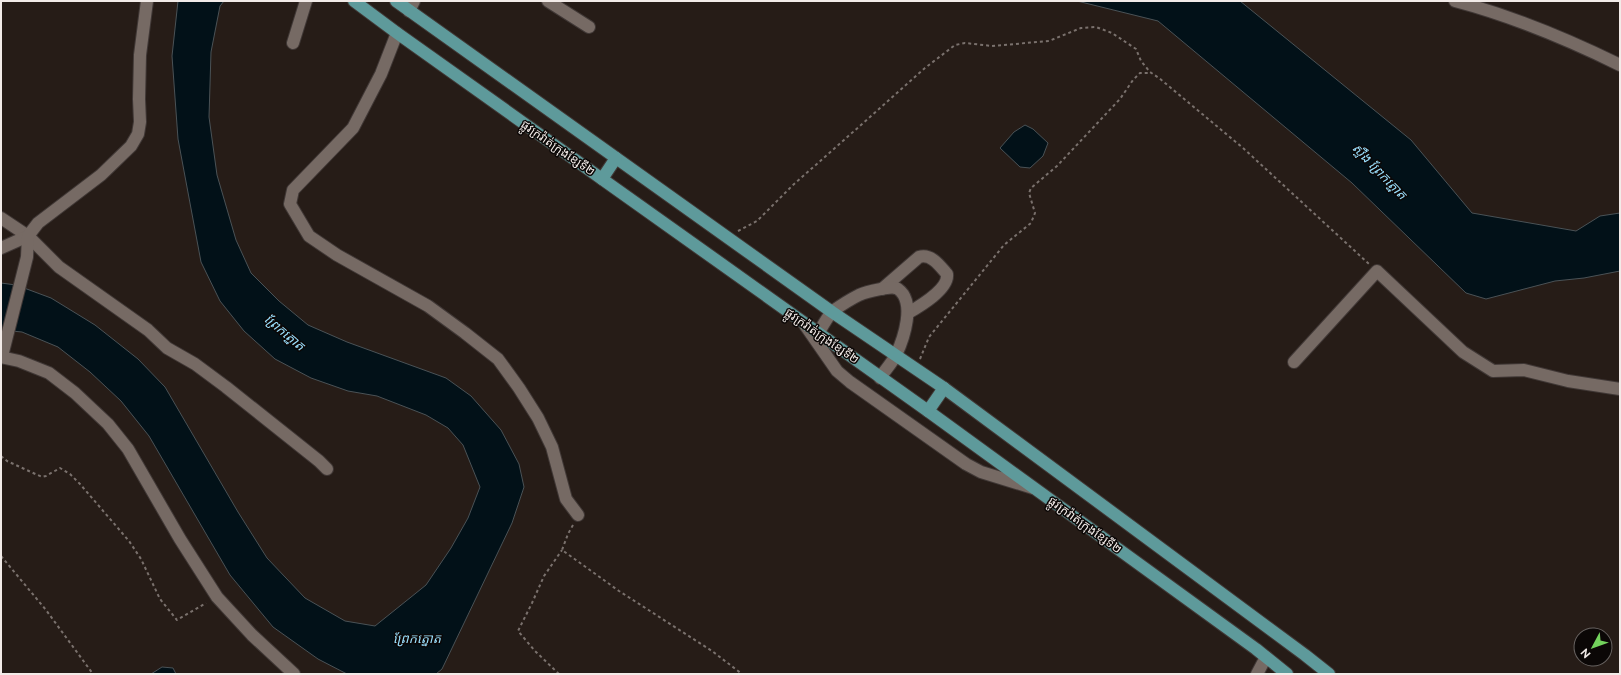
<svg xmlns="http://www.w3.org/2000/svg" width="1621" height="675" viewBox="0 0 1621 675" font-family="Raleway,'Noto Sans Khmer',sans-serif">
  <style>
    .water { fill: #021118; stroke: #4a5256 }
    .lines { fill: none; stroke-linecap: round; stroke-linejoin: round }
    .minor-casing { stroke: #403836; stroke-width: 14 }
    .major-casing { stroke: #403836; stroke-width: 14 }
    .path { stroke: #7a716d; stroke-width: 2; stroke-dasharray: 3 3; stroke-linecap: butt }
    .minor { stroke: #766a64; stroke-width: 12 }
    .major { stroke: #5e9a9b; stroke-width: 12 }
    .labels { text-anchor: middle; stroke-width: 3; stroke-linejoin: round; paint-order: stroke }
    .street-label { font-size: 12px; fill: #f2ebe8; stroke: #0b0706 }
    .water-label { font-size: 13px; font-style: italic; fill: #9adffd; stroke: #0b0706 }
  </style>
  <rect width="100%" height="100%" fill="#261c17"/>
  <g class="water">
    <path d="M178,1h46l-4,5 -9,46 -2,65 8,58 19,65 15,33 28,28 29,24 39,17 99,36 25,18 30,34 18,34 5,23 -12,36 -70,146 -6,5h-89l-29,-15 -45,-32 -43,-52 -81,-139 -28,-35 -31,-29 -32,-25 -36,-15 -21,-2v-47l15,2 35,13 44,27 43,34 27,28 73,125 29,46 38,40 40,23 30,5 51,-41 25,-37 17,-30 12,-31 -17,-42 -15,-17 -22,-13 -49,-19 -29,-5 -37,-13 -36,-19 -31,-28 -24,-30 -19,-39 -23,-123 -6,-83z"/>
    <path d="M1077,1h163l171,139 61,73 104,18 24,-15 20,-3v58l-36,7 -29,3 -69,18 -20,-6 -114,-110 -194,-162z"/>
    <path d="M1025,125l8,4 15,14 -5,13 -13,12 -10,-1 -20,-19 14,-16z"/>
    <path d="M162,667l11,1 3,6h-25z"/>
  </g>
  <g class="lines">
    <defs>
      <g id="minor">
        <path d="M548,1l41,26"/>
        <path d="M1455,1c57,15 112,38 165,64"/>
        <path d="M409,11l5,-10"/>
        <path d="M397,33l-16,41 -28,54 -60,62 -3,14 19,32 28,19 91,51 37,27 33,26 21,29 19,30 14,29 14,52 12,16"/>
        <path d="M293,43l13,-42"/>
        <path d="M1,218l27,18 31,31 89,63 19,18 28,16 31,23 93,74 8,8"/>
        <path d="M1,248l27,-12"/>
        <path d="M882,289l37,-32c12,-4 21,9 28,17 2,15 -27,32 -39,39"/>
        <path d="M805,325l32,46 13,11 116,82 15,8 52,16"/>
        <path d="M818,334c4,-7 9,-17 15,-23 7,-5 18,-12 26,-16 7,-3 33,-10 39,-6 18,13 6,49 -2,66 -4,8 -11,15 -16,23"/>
        <path d="M2,356l25,-99 1,-21 10,-13 63,-48 30,-29 7,-12 2,-12 -1,-23 1,-44 7,-54"/>
        <path d="M1,357l18,4 30,12 26,20 33,31 20,25 52,90 37,58 35,38 42,39"/>
        <path d="M1294,362l83,-91 86,81 30,19 31,-1 44,11 52,8"/>
        <path d="M1257,674l9,-17"/>
      </g>
      <g id="major">
        <path d="M354,1l43,32 531,378 328,238 31,25"/>
        <path d="M396,1l436,311 112,76 361,267 24,19"/>
        <path d="M602,179l14,-21"/>
        <path d="M928,411l16,-23"/>
      </g>
    </defs>
    <use href="#minor" class="minor-casing"/>
    <use href="#major" class="major-casing"/>
    <g class="path">
      <path d="M738,231l19,-10 36,-36 51,-45 81,-72 30,-23 10,-2 27,3 57,-5 32,-13 15,-1 16,6 24,16 5,12 9,11 9,6 84,70 126,116"/>
      <path d="M920,359l9,-22 75,-92 27,-22 4,-10 -6,-20 2,-5 26,-22 63,-67 13,-19 7,-7h9"/>
      <path d="M1,456l6,5 35,16 4,-1 14,-8 10,6 10,10 49,57 12,18 19,40 17,21 29,-17"/>
      <path d="M573,525l-5,9 -6,16 57,41 93,60 30,23"/>
      <path d="M1,556l45,54 47,64"/>
      <path d="M559,674l-24,-23 -17,-20 14,-28 12,-27 18,-26"/>
    </g>
    <use href="#minor" class="minor"/>
    <use href="#major" class="major"/>
  </g>
  <g class="labels">
    <g class="street-label">
      <text transform="translate(558 148) rotate(35)" y="4">ផ្លូវក្រវ៉ាត់ក្រុងខ្សែទី២</text>
      <text transform="translate(822 336) rotate(35)" y="4">ផ្លូវក្រវ៉ាត់ក្រុងខ្សែទី២</text>
      <text transform="translate(1085 525) rotate(36)" y="4">ផ្លូវក្រវ៉ាត់ក្រុងខ្សែទី២</text>
    </g>
    <g class="water-label">
      <text transform="translate(1380 171) rotate(46)" y="5">ស្ទឹង ព្រែកត្នោត</text>
      <text transform="translate(285 332) rotate(40)" y="5">ព្រែកត្នោត</text>
      <text x="417" y="643">ព្រែកត្នោត</text>
    </g>
  </g>
  <rect width="1621" height="675" fill="none" stroke="#f2ebe8" stroke-width="4"/>
  <g transform="translate(1593 647) rotate(229)"><circle r="19" fill="#0b0706" stroke="#676260"/>
  <path d="M0-3L7 15L0 10L-7 15Z" fill="#73d25c"/>
  <text y="-6" font-size="11" font-weight="bold" text-anchor="middle" fill="#f2ebe8">N</text>
  </g>
</svg>
